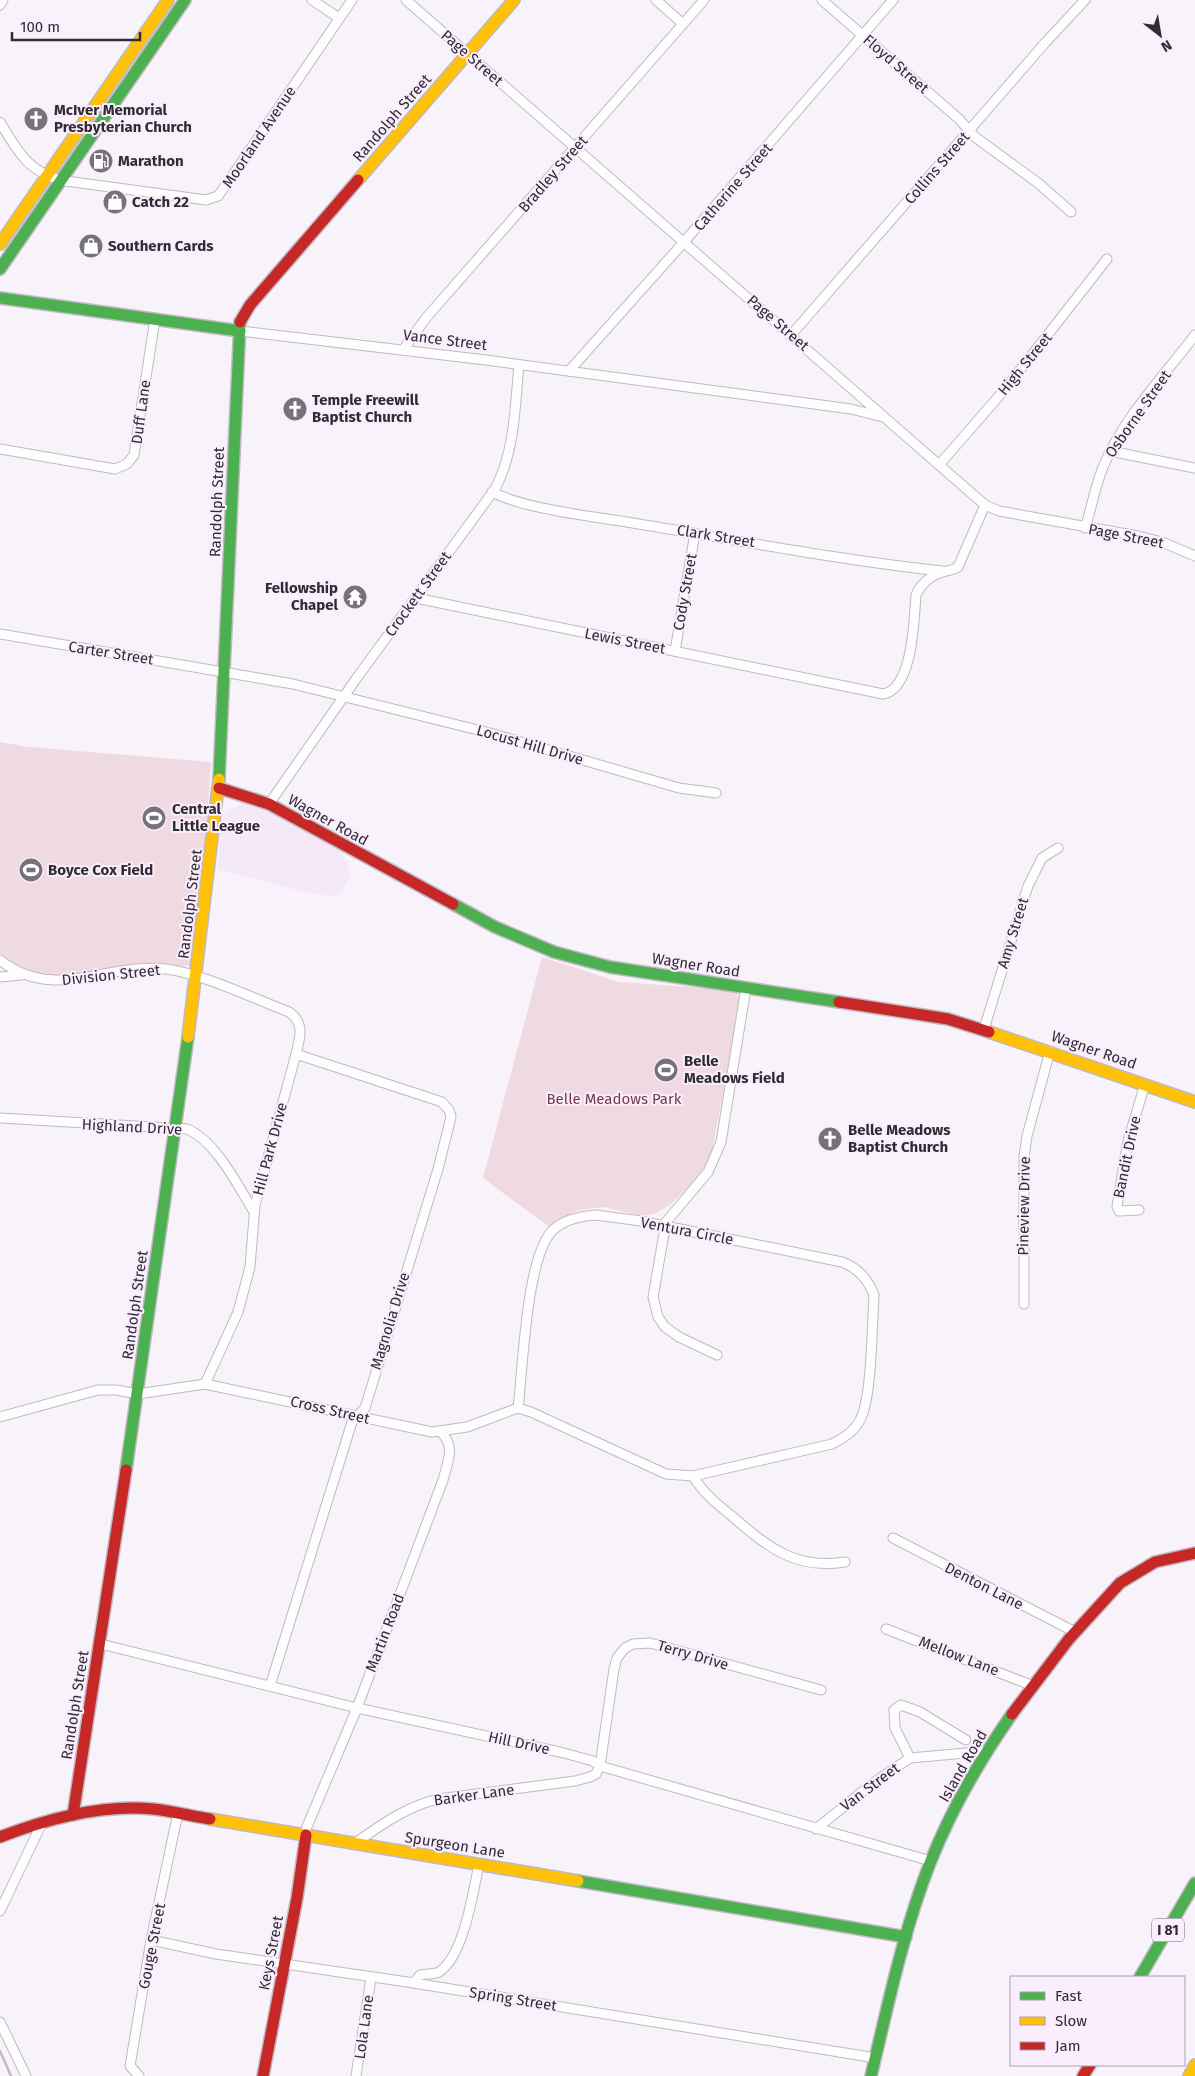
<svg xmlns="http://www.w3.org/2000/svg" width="1195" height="2076" viewBox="0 0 1195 2076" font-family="'Fira Sans',sans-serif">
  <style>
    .built { fill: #f5e8f9 }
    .green { fill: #f0dae2 }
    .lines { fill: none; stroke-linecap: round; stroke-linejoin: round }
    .street-casing { stroke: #bfbac0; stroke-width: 11 }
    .fast-casing { stroke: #bfbac0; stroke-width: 14 }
    .slow-casing { stroke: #bfbac0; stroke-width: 14 }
    .jam-casing { stroke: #bfbac0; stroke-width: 14 }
    .street { stroke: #fefdfe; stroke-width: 9 }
    .fast { stroke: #4caf50; stroke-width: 11 }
    .slow { stroke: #ffc107; stroke-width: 11 }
    .jam { stroke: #c62828; stroke-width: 11 }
    .rail { stroke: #bfbdbf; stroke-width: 2.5 }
    .labels { text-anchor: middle; stroke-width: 4; stroke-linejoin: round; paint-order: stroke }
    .shield { fill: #faeefe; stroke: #6d6670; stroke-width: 1 }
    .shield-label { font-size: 14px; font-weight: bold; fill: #312b33 }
    .street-label { font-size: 15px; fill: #312b33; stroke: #faeefe }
    .poi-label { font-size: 15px; font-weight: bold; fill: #312b33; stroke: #faeefe; text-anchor: start }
    .park-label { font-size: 15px; fill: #743b4a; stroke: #faeefe }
  </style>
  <rect width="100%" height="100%" fill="#f8f2fa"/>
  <path class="built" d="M247,803l14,1 81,47 9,23 -13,23 -34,-5 -86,-23 3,-47 8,-12z"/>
  <g class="green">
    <path d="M0,742l28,5 183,15 -8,119 -11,83c-15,7 -37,0 -53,0 -56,4 -88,30 -139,-11z"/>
    <path d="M542,957l77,25 115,8 5,7 -1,19 -27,140 -15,23 -25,25 -17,10 -13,2 -37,-9 -26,3 -30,16 -65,-48z"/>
  </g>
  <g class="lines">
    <defs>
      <g id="street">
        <path d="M312,0l27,18"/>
        <path d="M406,0l579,505 14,6 139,25 24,6 33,14"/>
        <path d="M656,0l27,24"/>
        <path d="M822,0l137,119 16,18 63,46 33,29"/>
        <path d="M0,5l3,-5"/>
        <path d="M0,122c18,30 29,52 66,59l140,19 12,-4 8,-11 126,-185"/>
        <path d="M240,331l246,29 365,49 32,8"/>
        <path d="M792,334l253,-291 40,-43"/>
        <path d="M403,350l23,-32 278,-318"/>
        <path d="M569,371l115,-129 209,-242"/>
        <path d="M0,449l115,20 12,-5 7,-9 21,-136"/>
        <path d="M1110,451l85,17"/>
        <path d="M939,465l67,-77 101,-129"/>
        <path d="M492,492c36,18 100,24 141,31 103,17 206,37 309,48"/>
        <path d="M1085,528c7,-21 10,-43 19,-63 20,-48 60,-89 91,-130"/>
        <path d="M416,598l467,96c30,-5 31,-75 33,-99 4,-10 16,-21 27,-23 6,-2 9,-1 15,-5l27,-62"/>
        <path d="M0,634l293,50 197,49 189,55 37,5"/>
        <path d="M675,651l20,-118"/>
        <path d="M269,804l87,-125 139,-190c20,-37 20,-84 24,-124"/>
        <path d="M0,960c55,43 106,2 166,9 38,5 86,29 123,43 16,11 11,26 7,42l-41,151 -5,62 -12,45 -33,72"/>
        <path d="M0,977l22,-2"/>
        <path d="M984,1029l44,-143 14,-28 16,-10"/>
        <path d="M0,1118l187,11c29,12 51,57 67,83"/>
        <path d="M1139,1210l-20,1 -2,-5 11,-65 17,-57"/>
        <path d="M596,1215l45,6 201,41c16,6 26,17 32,33 -2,29 -2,100 -13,123 -6,13 -17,20 -29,26l-139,32 -27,-2 -135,-62 -13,-4c5,-39 8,-152 35,-178 12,-11 27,-14 43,-15z"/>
        <path d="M1024,1304v-147l3,-21 23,-85"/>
        <path d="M717,1355l-38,-18 -14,-10 -7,-10 -5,-20 13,-75 42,-50 13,-30 25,-154"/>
        <path d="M0,1417l98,-27h18l22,4 67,-10 227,48 35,-5 51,-19"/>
        <path d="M693,1476c10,17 25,29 40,41 36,31 63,53 112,45"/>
        <path d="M893,1538l182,94"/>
        <path d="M886,1629l145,56"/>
        <path d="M101,1644l256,64 203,44 33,9 7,5 331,95"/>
        <path d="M270,1686l82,-264 13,-14 73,-239 13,-52 -2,-7 -7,-8 -146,-48"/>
        <path d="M910,1758l-15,-30 -1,-18 7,-5 19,7 46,28"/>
        <path d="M816,1829l57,-46 37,-25 78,-7"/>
        <path d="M306,1835v-6l51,-121 86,-228c5,-19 13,-34 -3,-49"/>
        <path d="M354,1844c27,-19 51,-37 84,-45l137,-18 15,-4 6,-3 4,-8 14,-97 3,-11 8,-10 8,-4 17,-1 171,47"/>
        <path d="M0,1911l42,-88"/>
        <path d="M151,1940l65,14 198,29 462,75"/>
        <path d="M414,1983l6,-8c6,-2 13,0 19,-3 25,-16 34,-80 40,-108"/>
        <path d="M0,2022l26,54"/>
        <path d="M139,2076l-9,-10 21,-126 27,-127"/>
        <path d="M356,2076l15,-98"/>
      </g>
      <g id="fast">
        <path d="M0,269l185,-269"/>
        <path d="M0,298l240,33"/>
        <path d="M219,779l21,-457"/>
        <path d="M453,904l42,23 59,25 56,15 229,35"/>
        <path d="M126,1470l62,-433"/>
        <path d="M578,1881l328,56"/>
        <path d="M1140,1977l55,-94"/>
        <path d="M871,2076c17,-71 32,-144 59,-213 21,-53 49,-102 82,-149"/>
      </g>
      <g id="slow">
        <path d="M358,180l156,-180"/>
        <path d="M0,244l168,-244"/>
        <path d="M989,1032l206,70"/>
        <path d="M188,1037l31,-258"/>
        <path d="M210,1819l368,62"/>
        <path d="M1189,2076l6,-11"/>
      </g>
      <g id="jam">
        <path d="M240,322l10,-17 108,-125"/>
        <path d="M219,788l50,16 184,100"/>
        <path d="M839,1002l109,17 41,13"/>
        <path d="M1012,1714l57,-75 51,-56 35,-21 40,-9"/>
        <path d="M73,1815l53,-345"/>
        <path d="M0,1837c47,-18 102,-33 153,-28 19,2 38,7 57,10"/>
        <path d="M263,2076l34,-178 9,-63"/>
        <path d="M1083,2076l7,-11"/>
      </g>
    </defs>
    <use href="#street" class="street-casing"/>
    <use href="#fast" class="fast-casing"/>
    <use href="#slow" class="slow-casing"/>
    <use href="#jam" class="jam-casing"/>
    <use href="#street" class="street"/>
    <use href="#fast" class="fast"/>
    <use href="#slow" class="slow"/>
    <use href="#jam" class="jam"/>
    <path class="rail" d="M0,2051l11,25"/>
  </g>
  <defs>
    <symbol id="church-disc" viewBox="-11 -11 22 22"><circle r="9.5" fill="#777179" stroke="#faeefe"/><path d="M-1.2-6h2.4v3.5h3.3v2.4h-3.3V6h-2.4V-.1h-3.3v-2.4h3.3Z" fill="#fff"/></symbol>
    <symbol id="fuel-disc" viewBox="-11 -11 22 22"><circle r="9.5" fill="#777179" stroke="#faeefe"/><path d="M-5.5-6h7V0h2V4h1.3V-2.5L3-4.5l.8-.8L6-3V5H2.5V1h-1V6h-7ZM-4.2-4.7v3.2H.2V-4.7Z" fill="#fff"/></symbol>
    <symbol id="shop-disc" viewBox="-11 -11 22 22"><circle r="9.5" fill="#777179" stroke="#faeefe"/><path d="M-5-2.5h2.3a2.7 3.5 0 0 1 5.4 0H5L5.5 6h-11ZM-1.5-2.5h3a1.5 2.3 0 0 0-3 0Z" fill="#fff"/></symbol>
    <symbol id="temple-disc" viewBox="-11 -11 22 22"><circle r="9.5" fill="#777179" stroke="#faeefe"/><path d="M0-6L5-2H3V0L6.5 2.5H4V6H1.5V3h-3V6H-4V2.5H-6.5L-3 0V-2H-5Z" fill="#fff"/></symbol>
    <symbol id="stadium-disc" viewBox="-11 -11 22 22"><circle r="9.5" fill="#777179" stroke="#faeefe"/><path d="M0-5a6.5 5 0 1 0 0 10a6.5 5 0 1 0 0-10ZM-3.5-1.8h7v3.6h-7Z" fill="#fff"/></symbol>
  </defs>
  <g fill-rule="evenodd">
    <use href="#church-disc" x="22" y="105" width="28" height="28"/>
    <use href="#fuel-disc" x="87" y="147" width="28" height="28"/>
    <use href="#shop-disc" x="101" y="188" width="28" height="28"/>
    <use href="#shop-disc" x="77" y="232" width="28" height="28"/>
    <use href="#church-disc" x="281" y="395" width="28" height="28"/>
    <use href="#temple-disc" x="341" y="583" width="28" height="28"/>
    <use href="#stadium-disc" x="140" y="804" width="28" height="28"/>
    <use href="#stadium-disc" x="17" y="856" width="28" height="28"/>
    <use href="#stadium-disc" x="652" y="1056" width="28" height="28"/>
    <use href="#church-disc" x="816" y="1125" width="28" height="28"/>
  </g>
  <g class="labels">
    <rect class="shield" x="1152" y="1918.5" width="32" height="23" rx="4"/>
    <g class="shield-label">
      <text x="1168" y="1935">I 81</text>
    </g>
    <g class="street-label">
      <text transform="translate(472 58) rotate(41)" y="5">Page Street</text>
      <text transform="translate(896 64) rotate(41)" y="5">Floyd Street</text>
      <text transform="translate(392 118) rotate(-49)" y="5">Randolph Street</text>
      <text transform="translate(259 137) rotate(-56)" y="5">Moorland Avenue</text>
      <text transform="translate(937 168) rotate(-49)" y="5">Collins Street</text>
      <text transform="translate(553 174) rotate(-49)" y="5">Bradley Street</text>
      <text transform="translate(733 187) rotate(-49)" y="5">Catherine Street</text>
      <text transform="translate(778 323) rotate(41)" y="5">Page Street</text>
      <text transform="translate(445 340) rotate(7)" y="5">Vance Street</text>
      <text transform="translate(1025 364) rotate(-51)" y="5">High Street</text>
      <text transform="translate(141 412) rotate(-82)" y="5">Duff Lane</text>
      <text transform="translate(1138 414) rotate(-55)" y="5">Osborne Street</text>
      <text transform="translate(217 502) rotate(-88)" y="5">Randolph Street</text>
      <text transform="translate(716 536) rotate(9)" y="5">Clark Street</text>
      <text transform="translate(1126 536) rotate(11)" y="5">Page Street</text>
      <text transform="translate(685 592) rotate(-80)" y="5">Cody Street</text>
      <text transform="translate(418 594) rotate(-54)" y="5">Crockett Street</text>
      <text transform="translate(625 641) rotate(11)" y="5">Lewis Street</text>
      <text transform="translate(111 653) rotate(9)" y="5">Carter Street</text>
      <text transform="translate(530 745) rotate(16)" y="5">Locust Hill Drive</text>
      <text transform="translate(328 820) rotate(29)" y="5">Wagner Road</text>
      <text transform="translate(190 904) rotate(-83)" y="5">Randolph Street</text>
      <text transform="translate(1013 933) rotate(-73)" y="5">Amy Street</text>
      <text transform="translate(696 965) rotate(9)" y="5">Wagner Road</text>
      <text transform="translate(111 975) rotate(-6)" y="5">Division Street</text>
      <text transform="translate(1094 1050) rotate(19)" y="5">Wagner Road</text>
      <text transform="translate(132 1127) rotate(3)" y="5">Highland Drive</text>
      <text transform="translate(270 1149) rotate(-75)" y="5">Hill Park Drive</text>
      <text transform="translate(1127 1157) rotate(-78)" y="5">Bandit Drive</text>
      <text transform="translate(1024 1206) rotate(-89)" y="5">Pineview Drive</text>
      <text transform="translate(687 1231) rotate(11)" y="5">Ventura Circle</text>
      <text transform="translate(135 1305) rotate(-82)" y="5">Randolph Street</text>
      <text transform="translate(390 1321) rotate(-73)" y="5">Magnolia Drive</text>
      <text transform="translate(330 1410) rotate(13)" y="5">Cross Street</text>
      <text transform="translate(984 1586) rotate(27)" y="5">Denton Lane</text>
      <text transform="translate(385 1633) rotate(-69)" y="5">Martin Road</text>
      <text transform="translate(693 1655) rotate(16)" y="5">Terry Drive</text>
      <text transform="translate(959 1656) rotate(21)" y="5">Mellow Lane</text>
      <text transform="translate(75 1705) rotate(-81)" y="5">Randolph Street</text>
      <text transform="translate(519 1743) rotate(12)" y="5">Hill Drive</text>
      <text transform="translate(963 1766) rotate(-60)" y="5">Island Road</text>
      <text transform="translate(870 1787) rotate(-37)" y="5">Van Street</text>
      <text transform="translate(474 1795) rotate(-8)" y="5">Barker Lane</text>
      <text transform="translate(455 1845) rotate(9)" y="5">Spurgeon Lane</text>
      <text transform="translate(152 1946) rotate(-79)" y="5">Gouge Street</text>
      <text transform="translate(271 1953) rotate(-79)" y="5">Keys Street</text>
      <text transform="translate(513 1999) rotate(9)" y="5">Spring Street</text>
      <text transform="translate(364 2027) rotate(-82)" y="5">Lola Lane</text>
    </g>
    <g class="poi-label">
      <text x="54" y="115">McIver Memorial<tspan x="54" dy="17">Presbyterian Church</tspan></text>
      <text x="118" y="166">Marathon</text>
      <text x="132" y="207">Catch 22</text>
      <text x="108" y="251">Southern Cards</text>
      <text x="312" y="405">Temple Freewill<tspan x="312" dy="17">Baptist Church</tspan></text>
      <text x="338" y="593" text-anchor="end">Fellowship<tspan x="338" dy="17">Chapel</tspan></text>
      <text x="172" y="814">Central<tspan x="172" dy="17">Little League</tspan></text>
      <text x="48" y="875">Boyce Cox Field</text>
      <text x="684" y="1066">Belle<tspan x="684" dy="17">Meadows Field</tspan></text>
      <text x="848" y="1135">Belle Meadows<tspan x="848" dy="17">Baptist Church</tspan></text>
    </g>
    <g class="park-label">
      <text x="614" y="1104">Belle Meadows Park</text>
    </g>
  </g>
  <rect x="1010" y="1976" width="175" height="90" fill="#faeefe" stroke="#aaa0ad"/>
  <rect x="1020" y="1992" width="25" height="8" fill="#4caf50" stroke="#aaa0ad"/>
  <text x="1055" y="2001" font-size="15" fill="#312b33">Fast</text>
  <rect x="1020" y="2017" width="25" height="8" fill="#ffc107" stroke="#aaa0ad"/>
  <text x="1055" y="2026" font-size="15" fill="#312b33">Slow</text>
  <rect x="1020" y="2042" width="25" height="8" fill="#c62828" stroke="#aaa0ad"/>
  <text x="1055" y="2051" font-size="15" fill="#312b33">Jam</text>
  <g transform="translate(1160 35) rotate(149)" stroke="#faeefe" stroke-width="4" paint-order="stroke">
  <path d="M0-4L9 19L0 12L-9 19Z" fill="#312b33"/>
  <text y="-8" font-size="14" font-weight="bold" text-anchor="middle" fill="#312b33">N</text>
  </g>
  <path d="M12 32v8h128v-8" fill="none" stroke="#312b33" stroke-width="2.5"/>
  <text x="20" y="32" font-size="15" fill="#312b33" stroke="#faeefe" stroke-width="4" paint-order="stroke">100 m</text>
</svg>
